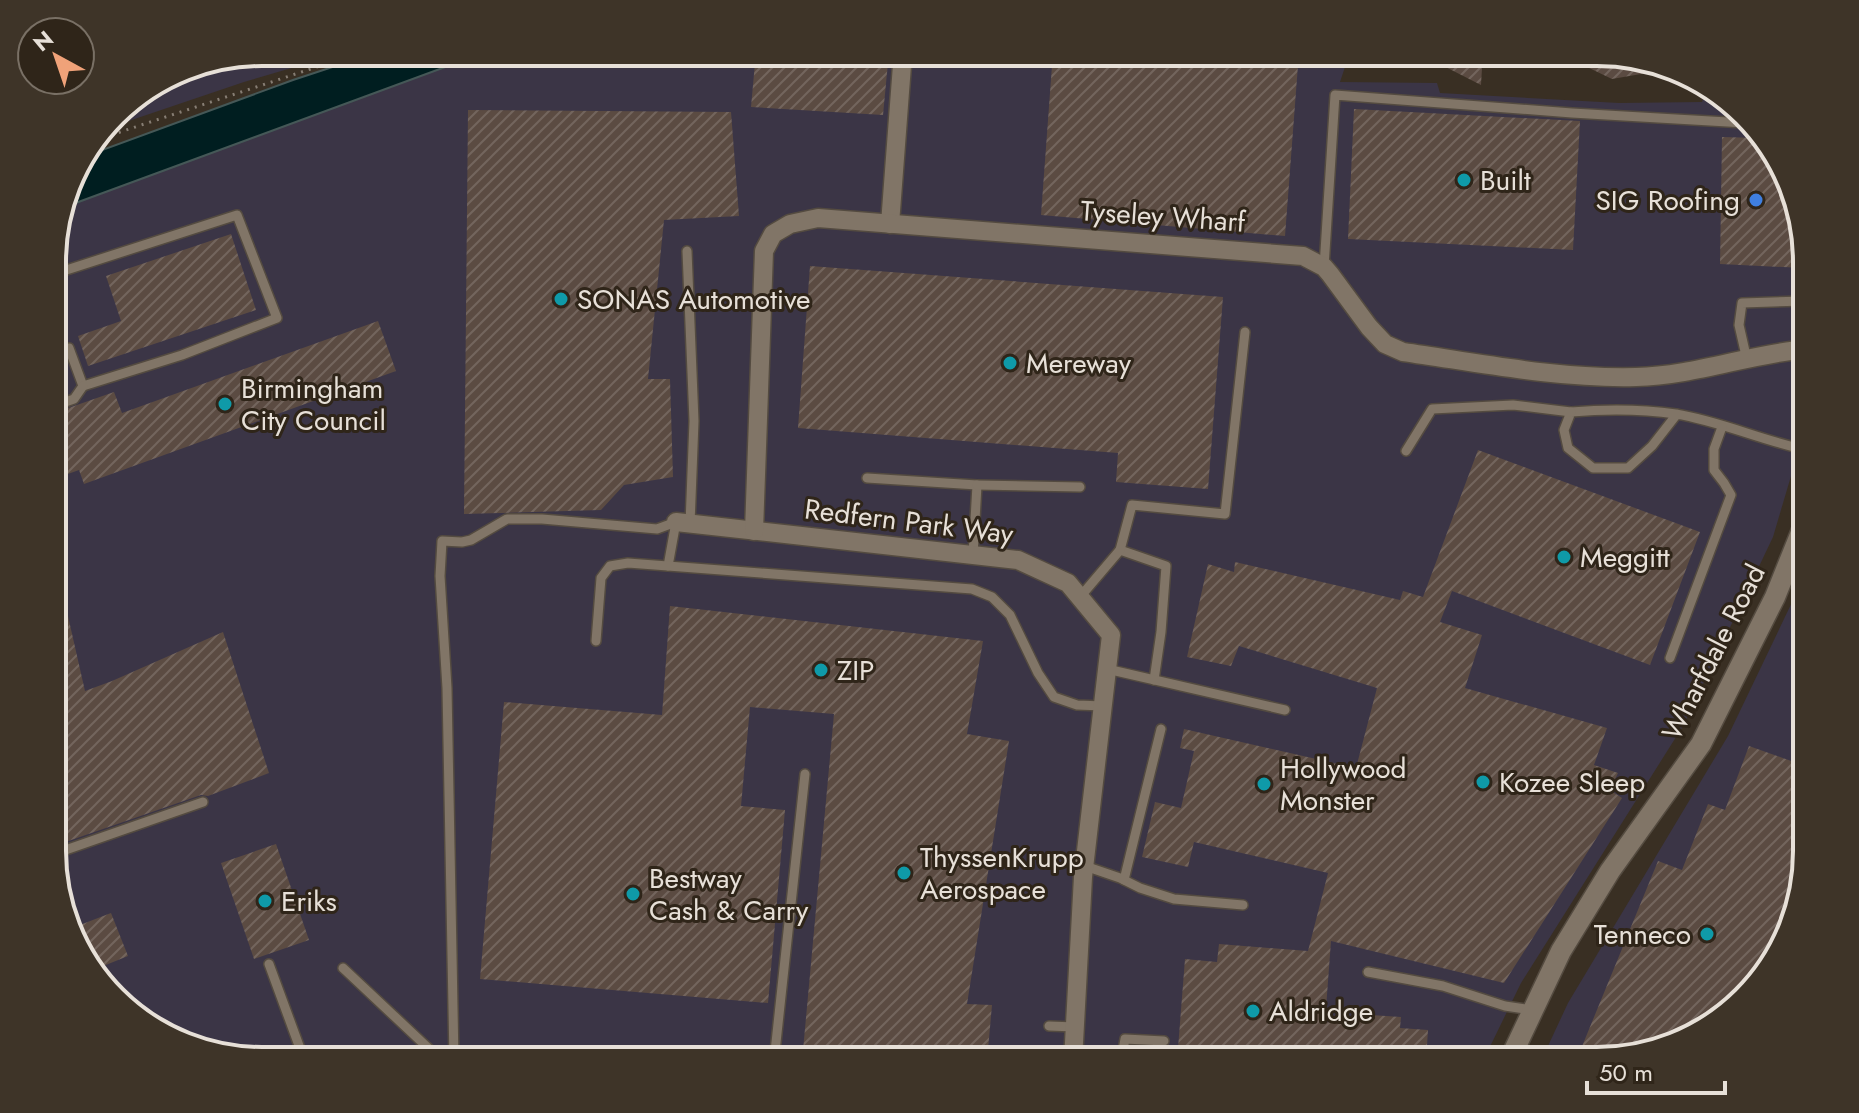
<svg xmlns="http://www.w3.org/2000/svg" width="1859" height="1113" viewBox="0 0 1859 1113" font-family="Jost,sans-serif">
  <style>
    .industrial { fill: #3b3546 }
    .water { fill: #001e20; stroke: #455857; stroke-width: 2 }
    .building { fill: url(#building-hatch) }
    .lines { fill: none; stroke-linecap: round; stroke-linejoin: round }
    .lane-casing { stroke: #544b40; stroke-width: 12 }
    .street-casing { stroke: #544b40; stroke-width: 21 }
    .secondary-casing { stroke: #544b40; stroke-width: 23 }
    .path { stroke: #877e74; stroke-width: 3; stroke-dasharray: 2 6; stroke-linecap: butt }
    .lane { stroke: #817567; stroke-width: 9 }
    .street { stroke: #817567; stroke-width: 18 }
    .secondary { stroke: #817567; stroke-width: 20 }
    .culture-dot { fill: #0f9aa8; stroke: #2f2519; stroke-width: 3 }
    .shop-dot { fill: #3f7fe0; stroke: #2f2519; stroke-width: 3 }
    .labels { text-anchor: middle; stroke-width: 6; stroke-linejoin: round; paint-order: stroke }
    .poi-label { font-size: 28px; fill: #e7e0d8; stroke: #2f2519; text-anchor: start }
    .street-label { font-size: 28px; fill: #e7e0d8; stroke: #2f2519 }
    .rim { fill: none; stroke: #e7e0d8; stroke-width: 4 }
  </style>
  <defs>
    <pattern id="building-hatch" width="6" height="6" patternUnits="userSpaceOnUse" patternTransform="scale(2)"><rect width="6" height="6" fill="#5b4b42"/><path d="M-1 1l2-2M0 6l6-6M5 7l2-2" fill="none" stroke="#73655d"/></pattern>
  </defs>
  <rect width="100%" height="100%" fill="#392f23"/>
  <g class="industrial">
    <path d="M262,52h84l-102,30 -139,47 18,-25 59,-36z"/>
    <path d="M486,52h864l-10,30 97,1 3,10 179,10 83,-1 6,-16 71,71 28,91v174l-34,115 -90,189 -162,257 -38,78h-1221l-105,-28 -70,-66 -33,-89v-643l8,-27z"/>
    <path d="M1807,571v293l-197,197h-69l27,-58 160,-267z"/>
  </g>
  <path class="water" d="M378,52h108l-424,156 12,-39 9,-12 210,-77z"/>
  <g class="building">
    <path d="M756,52h133l-6,63 -132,-8z"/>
    <path d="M1053,52h246l-14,184 -244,-21z"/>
    <path d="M1416,52h97l-31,16 -1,17z"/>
    <path d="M1553,52h44l67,18 -52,9 -27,-13 -33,-4z"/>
    <path d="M182,68l5,15 -42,16 -3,-6z"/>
    <path d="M1354,109l226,12 -7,129 -225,-11z"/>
    <path d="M468,110l263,2 8,104 -75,4 -16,159h22l3,98 -49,8 -23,25 -137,4z"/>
    <path d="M1722,137l38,1 19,19 26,85 -2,26 -83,-4z"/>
    <path d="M231,234l25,76 -168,56 -10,-30 43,-15 -15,-45z"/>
    <path d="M810,266l413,31 -15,192 -92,-7 2,-29 -320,-25z"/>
    <path d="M378,321l18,50 -312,113 -5,-14 -25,9v-66l60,-21 8,21z"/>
    <path d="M1478,450l222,82 -50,133 -198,-74 -12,31 42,13 -17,53 142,40 -13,37 24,8 -8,17 12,8 -118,185 -173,-42 -6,81 30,2 1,-10 45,3 -1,11 28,2 -2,31h-249l8,-102 32,3 2,-18 89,7 20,-78 -134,-31 -6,25 -46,-10 13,-55 26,6 13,-57 -14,-3 4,-19 172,39 21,-80 -138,-42 -8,20 -44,-9 21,-93 26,8 1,-10 165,38 3,-9 20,6z"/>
    <path d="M54,581h6l25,110 27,-10 111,-49 46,141 -61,23 -7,-1 -147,51z"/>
    <path d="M670,606l313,35 -16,93 42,7 -42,263 25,1 -5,56h-185l32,-347 -84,-7 -9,99 44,4 -17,193 -288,-24 24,-277 158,13z"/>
    <path d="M1807,735v129l-28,92 -77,77 -92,28h-34l82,-200 24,9 26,-66 17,6 24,-64 45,16z"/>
    <path d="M276,844l33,96 -55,19 -33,-96z"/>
    <path d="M111,913l17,43 -37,15 -4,-4 -15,-39z"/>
  </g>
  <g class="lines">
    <defs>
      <g id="lane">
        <path d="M687,251l7,170 -4,103"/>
        <path d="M1324,267l11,-172 237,18 173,10"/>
        <path d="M54,274l183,-59 40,103 -95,37 -99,31 -14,-38 -15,5"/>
        <path d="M1747,360l-8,-35 3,-22 61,-2"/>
        <path d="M54,406l20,-7 9,-13"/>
        <path d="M1677,414l-25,32 -24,22h-35l-25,-20 -4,-18 7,-18c35,-3 70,-3 105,2 44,7 87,27 131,36"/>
        <path d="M1406,451l26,-42 81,-4 58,7"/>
        <path d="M867,478l110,7 -4,70"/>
        <path d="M977,485l103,2"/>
        <path d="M1120,550l46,16 -5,66 -7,48"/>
        <path d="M668,566l8,-44"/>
        <path d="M1080,597l40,-47 12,-45 93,9 20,-182"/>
        <path d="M596,641l5,-63 9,-12 18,-3 344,26 20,8 18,18 28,58 16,24 23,8 26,1"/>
        <path d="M1670,658l61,-163 -7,-12 -10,-13v-21l8,-22"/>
        <path d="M1107,669l178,41"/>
        <path d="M54,854l149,-52"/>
        <path d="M1085,866l35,12 20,10 34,11 69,6"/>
        <path d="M1124,880l37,-151"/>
        <path d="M269,964l32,87 2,10"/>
        <path d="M343,968l99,93"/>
        <path d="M1368,972l75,14 62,20 27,4"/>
        <path d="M1049,1026l26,1"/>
        <path d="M454,1061l-7,-373 -7,-112 2,-35 20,1 9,-2 36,-21h35l115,10 19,-7"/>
        <path d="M774,1061l31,-287"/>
        <path d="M1121,1061l4,-22 39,2"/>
      </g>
      <g id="street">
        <path d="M890,224l13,-172"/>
        <path d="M676,522l342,38 50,23 43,52 -28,242 -10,184"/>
        <path d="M754,531l10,-280 9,-17 17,-10 28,-6 485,38 21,11 6,7 39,53 16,17 18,8c77,11 155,27 233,25 58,-1 113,-23 171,-28"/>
      </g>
      <path id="secondary" d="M1509,1061l52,-110 49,-80 91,-127 74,-147 27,-67 5,-21"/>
    </defs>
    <use href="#lane" class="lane-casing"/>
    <use href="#street" class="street-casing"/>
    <use href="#secondary" class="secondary-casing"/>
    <g class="path">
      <path d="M96,140l266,-88"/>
      <path d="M1426,1060l6,1"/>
    </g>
    <use href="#lane" class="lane"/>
    <use href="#street" class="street"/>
    <use href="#secondary" class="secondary"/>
  </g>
  <g class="culture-dot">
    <circle cx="1464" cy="180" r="8"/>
    <circle cx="561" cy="299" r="8"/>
    <circle cx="1010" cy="363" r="8"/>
    <circle cx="225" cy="404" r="8"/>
    <circle cx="1564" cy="557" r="8"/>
    <circle cx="821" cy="670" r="8"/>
    <circle cx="1483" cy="782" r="8"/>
    <circle cx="1264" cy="784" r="8"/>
    <circle cx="904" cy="873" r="8"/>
    <circle cx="633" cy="894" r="8"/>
    <circle cx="265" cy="901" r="8"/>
    <circle cx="1707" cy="934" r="8"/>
    <circle cx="1253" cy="1011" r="8"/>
  </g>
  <circle class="shop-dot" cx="1756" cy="200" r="8"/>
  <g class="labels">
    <g class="poi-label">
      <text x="1480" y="190">Built</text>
      <text x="1740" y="210" text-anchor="end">SIG Roofing</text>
      <text x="577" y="309">SONAS Automotive</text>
      <text x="1026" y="373">Mereway</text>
      <text x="241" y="398">Birmingham<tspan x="241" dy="32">City Council</tspan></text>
      <text x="1580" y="567">Meggitt</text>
      <text x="837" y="680">ZIP</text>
      <text x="1280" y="778">Hollywood<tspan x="1280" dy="32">Monster</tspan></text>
      <text x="1499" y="792">Kozee Sleep</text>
      <text x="920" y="867">ThyssenKrupp<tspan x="920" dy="32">Aerospace</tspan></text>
      <text x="649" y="888">Bestway<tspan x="649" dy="32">Cash &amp; Carry</tspan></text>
      <text x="281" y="911">Eriks</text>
      <text x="1691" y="944" text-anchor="end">Tenneco</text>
      <text x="1269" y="1021">Aldridge</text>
    </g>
    <g class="street-label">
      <text transform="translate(1163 216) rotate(4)" y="10">Tyseley Wharf</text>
      <text transform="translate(909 521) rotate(7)" y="10">Redfern Park Way</text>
      <text transform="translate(1713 652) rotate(-63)" y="10">Wharfdale Road</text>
    </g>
  </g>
  <path d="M0 0H1859V1113H0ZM262 66H1597A196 196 0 0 1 1793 262V851A196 196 0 0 1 1597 1047H262A196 196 0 0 1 66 851V262A196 196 0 0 1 262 66Z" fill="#3e3428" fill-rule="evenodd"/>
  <path class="rim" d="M262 66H1597A196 196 0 0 1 1793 262V851A196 196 0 0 1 1597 1047H262A196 196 0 0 1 66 851V262A196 196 0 0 1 262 66Z"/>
  <g transform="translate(56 56) rotate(320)"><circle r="38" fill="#2f2519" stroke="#797065" stroke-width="2"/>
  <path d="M0-6L14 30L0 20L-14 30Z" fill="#f0a279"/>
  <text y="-12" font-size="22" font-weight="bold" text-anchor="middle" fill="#e7e0d8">N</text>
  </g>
  <path d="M1587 1081v12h138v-12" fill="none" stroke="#e7e0d8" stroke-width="4"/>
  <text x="1599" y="1081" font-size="24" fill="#e7e0d8" stroke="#2f2519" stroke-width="6" paint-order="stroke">50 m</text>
</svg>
